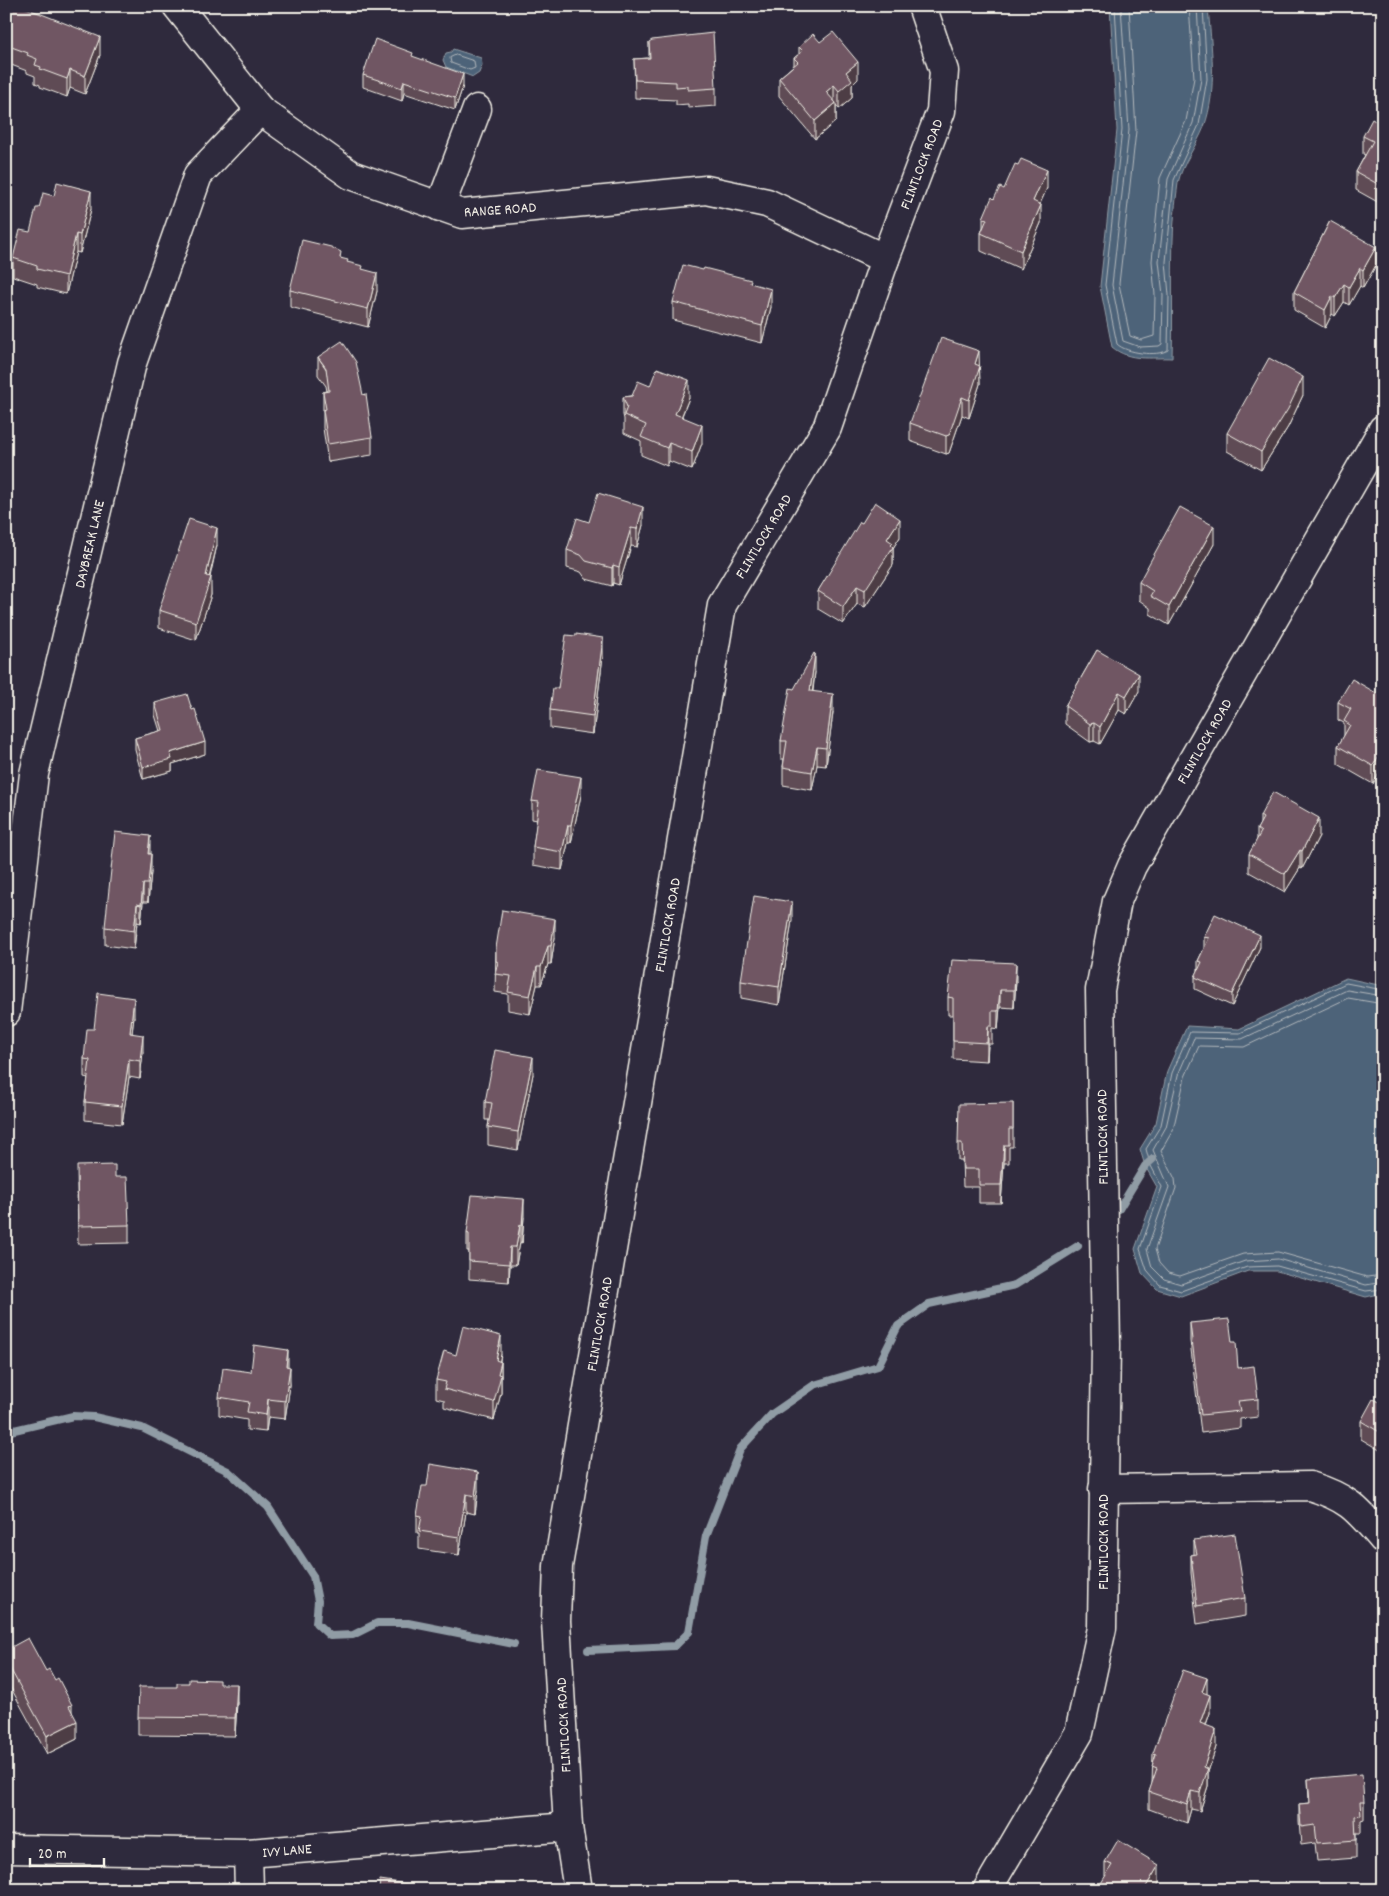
<svg xmlns="http://www.w3.org/2000/svg" width="1389" height="1896" viewBox="0 0 1389 1896" font-family="Dekko,sans-serif">
  <style>
    .water { fill: #4e6379; stroke: #909ca5 }
    .lines { fill: none; stroke-linecap: round; stroke-linejoin: round }
    .shore { stroke: #b2b8bc; stroke-width: 1 }
    .stream { stroke: #909ca5; stroke-width: 8 }
    .minor-casing { stroke: #f4f1e8; stroke-width: 31 }
    .minor { stroke: #2f2a3d; stroke-width: 28 }
    .wall { fill: #5f4b55; stroke: #f4f1e8 }
    .shaded-wall { fill: #4e3d45; stroke: #f4f1e8 }
    .building { fill: #6f5763; stroke: #f4f1e8 }
    .labels { text-anchor: middle; stroke-width: 4; stroke-linejoin: round; paint-order: stroke }
    .street-label { font-size: 15px; fill: #f4f1e8; stroke: #2f2a3d }
  </style>
  <rect width="100%" height="100%" fill="#2f2a3d"/>
  <filter id="ink" filterUnits="userSpaceOnUse"><feTurbulence type="fractalNoise" baseFrequency=".02" numOctaves="2"/><feDisplacementMap in="SourceGraphic" scale="10" xChannelSelector="R" yChannelSelector="G"/><feConvolveMatrix kernelMatrix="1 2 1 2 8 2 1 2 1" color-interpolation-filters="sRGB"/></filter>
  <g filter="url(#ink)">
    <g class="water">
      <path d="M1110,6h98c3,40 10,83 -4,121 -7,18 -22,37 -26,56 -9,58 -4,116 -6,175 -21,-1 -42,4 -60,-11l-12,-61 17,-156z"/>
      <path d="M453,49l28,9 1,7 -3,8 -6,4 -27,-10 -3,-7 3,-7 5,-1z"/>
      <path d="M1346,978l37,8v307l-17,4 -89,-26h-29l-67,25 -24,-7 -15,-16 -7,-24 22,-62 -12,-21 -5,-17 16,-26 11,-52 20,-45 52,3z"/>
    </g>
    <g class="lines">
      <g class="shore">
        <path d="M1115,6l7,124 -17,155 12,59c9,9 40,13 51,6l1,-55 -3,-33 8,-82 25,-55 8,-46 -4,-73"/>
        <path d="M1121,6l8,124 -17,155 11,56 17,6 19,-1 3,-2 1,-49 -4,-34 9,-82 25,-56 8,-44 -4,-73"/>
        <path d="M1129,6l7,125 -17,153 11,52 11,4 13,-4 1,-41 -3,-34 8,-83 26,-57 8,-43 -5,-72"/>
        <path d="M456,55l18,6 1,7 -5,2 -19,-7 -1,-5z"/>
        <path d="M1383,990l-37,-7 -106,50 -50,-1 -18,41 -11,52 -15,24 4,15 12,23 -22,62 7,21 13,15 21,6 66,-24 30,-1 89,25 17,-2"/>
        <path d="M1383,996l-36,-6 -105,49 -48,-1 -16,37 -12,52 -13,23 16,37 -22,62 5,18 12,12 17,5 64,-23 33,-2 88,26 17,-3"/>
        <path d="M1383,1004l-35,-6 -104,49 -45,-1 -14,31 -12,53 -12,21 14,28 1,9 -21,61 4,14 9,10 12,3 63,-22 35,-2 89,25 16,-2"/>
      </g>
      <g class="stream">
        <path d="M1119,1209l26,-43 8,-7"/>
        <path d="M6,1432l67,-16 21,1 48,11 86,43 40,36 45,69 5,25 -2,22 14,13 23,-1 24,-12h31l106,21"/>
        <path d="M588,1650l87,-4 14,-14 17,-96 34,-87 32,-35 42,-29 64,-19 20,-40 31,-22 86,-19 63,-39"/>
      </g>
      <defs>
        <g id="minor">
          <path d="M177,6l83,104 91,65 111,39 244,-24 61,13 118,56"/>
          <path d="M440,207l37,-98"/>
          <path d="M6,1012l28,-238 98,-411 66,-188 62,-65"/>
          <path d="M1103,1489l207,-3c39,12 47,23 73,53"/>
          <path d="M6,1849l242,4 320,-26"/>
          <path d="M248,1853l1,37"/>
          <path d="M578,1890l-10,-63 -12,-206 2,-55 164,-961 105,-177 58,-169 56,-148 3,-40 -22,-65"/>
          <path d="M987,1890l92,-157 23,-105 4,-283 -6,-355 17,-89 15,-35 251,-437"/>
        </g>
      </defs>
      <use href="#minor" class="minor-casing"/>
      <use href="#minor" class="minor"/>
    </g>
    <g class="wall">
      <path d="M6,6l94,49 -15,39 -15,-6 -3,9 -27,-10v-2l-5,-2v-7l-8,-3v-2l-21,-8z"/>
      <path d="M649,42l67,46v18l-28,2v-4l-12,1v-5l-41,-2 -1,-39 15,-1z"/>
      <path d="M820,42l38,37 -6,6v13l-13,11 -3,-4v16l-21,18 -36,-43v-18l15,-13v-7l5,-4v-7z"/>
      <path d="M413,57l50,29 -8,24 -51,-17 -2,8 -39,-14v-12z"/>
      <path d="M1383,123v82l-27,-15v-18l9,-17 -2,-1v-18l19,-11z"/>
      <path d="M1047,188l-7,16 1,19 -20,46 -40,-18v-18l2,-6v-9l11,-19 10,-10z"/>
      <path d="M91,209l-11,44 -4,-1 -10,42 -29,-7v-3l-24,-8v-18l17,-26z"/>
      <path d="M1330,221l46,44 -13,23 -3,-2 -11,19 -5,-3 -9,14 -3,-2 -7,14 -31,-18v-18z"/>
      <path d="M341,258l7,5 15,7 14,21 -9,36 -78,-20v-17z"/>
      <path d="M751,284l20,23 -9,36 -89,-23v-18z"/>
      <path d="M318,357l54,80v18l-44,7 -5,-34v-36l4,-1 -1,-5 -8,-11z"/>
      <path d="M979,366l1,18 -11,34 -7,-3 -13,38 -3,1 -36,-13v-18z"/>
      <path d="M650,386l39,12 -7,18 20,27 -10,27 -23,-9 -2,5 -26,-11v-14l-17,-8v-14l-1,-4v-18l9,-1z"/>
      <path d="M1303,395l-15,32 -27,43 -34,-19v-18z"/>
      <path d="M589,522l54,3 -6,22 -6,-1 -12,39 -6,-2 -1,3 -26,-7 -5,-7 -14,-4v-18z"/>
      <path d="M862,523l38,14 -7,11v17l-28,42 -8,-3 -14,20 -25,-15v-18z"/>
      <path d="M1214,544l-45,81 -19,-11v-6l-11,-8v-18z"/>
      <path d="M217,545l-7,32 1,18 -15,45 -37,-12v-18z"/>
      <path d="M576,636l27,20 -10,78 -43,-6v-18z"/>
      <path d="M1097,650l42,41 -13,23 -7,-4 -19,34 -6,-3 -4,1 -25,-18v-18z"/>
      <path d="M815,672l-2,19 20,21 -7,54 -9,-1 -5,25 -29,-5v-18l1,-8h-3v-18l13,-52z"/>
      <path d="M1383,697l-10,87 -35,-20v-18l6,-10v-13l-6,-3v-18z"/>
      <path d="M155,703l50,51 -33,10v7l-29,8 -8,-29v-12l25,-7 -5,-16z"/>
      <path d="M581,795l-10,48h-3l-6,27 -29,-5v-18l4,-27 -5,-1v-18z"/>
      <path d="M1260,816l59,20 -17,33 -2,-1 -15,24 -36,-20v-18l8,-14v-11l3,-5z"/>
      <path d="M151,872l-3,30h-5l-2,21 -4,-1 -3,27 -29,-4v-18z"/>
      <path d="M792,920l-13,85 -38,-7v-17z"/>
      <path d="M555,937l-4,27h-3l-7,21h-4l-7,29 -22,-4v-16l-13,-2 1,-44z"/>
      <path d="M1204,937l56,10 -28,59 -37,-17v-12l3,-6v-10l6,-13z"/>
      <path d="M1016,981l-2,27 -14,-1 -2,22 -6,-1v16h-4l-1,17 -34,-2v-44h-5v-18z"/>
      <path d="M134,1016l-2,17 11,19 -3,27 -11,-2 -7,47 -37,-4v-18l3,-24 -4,-1v-18l10,-30z"/>
      <path d="M533,1074l-15,76 -30,-5v-18l1,-7h-4v-18z"/>
      <path d="M1013,1103v44h-4v16h-5l-3,40h-22v-16h-16l-1,-27h-4v-17z"/>
      <path d="M115,1177l14,48v18l-51,1 -1,-60z"/>
      <path d="M524,1217l-2,26 -2,-1 -4,23h-6l-1,17 -40,-3v-28h-2v-18z"/>
      <path d="M1190,1323l42,19 6,26 20,31v18l-18,2v9l-39,5 -11,-92z"/>
      <path d="M501,1354l-1,7 1,1v31l-7,27 -50,-13v-7l-8,-2v-18l20,-25z"/>
      <path d="M288,1367l2,18 -5,34 -17,-2 -2,15 -19,-2v-10l-28,-5v-18l32,-25z"/>
      <path d="M1383,1397v55l-22,-13v-18l19,-19z"/>
      <path d="M427,1486l51,4 -3,24 -9,-2 -7,43 -40,-6v-16h-2v-18z"/>
      <path d="M1194,1540l51,58v18l-48,8 -6,-51v-18h3z"/>
      <path d="M6,1650l40,21 26,42 5,26 -30,15 -41,-75z"/>
      <path d="M189,1683l30,1 18,18 -2,34 -97,-1v-18l39,-30z"/>
      <path d="M1207,1694l3,19 -4,12 10,22 -8,25v14l-8,25 -9,-2 -4,14 -38,-14v-17l3,-8 1,-31z"/>
      <path d="M1308,1779l56,23v17l-3,1v13h-5v25l-39,3 -2,-18 -14,2 -2,-23v-18l10,-1z"/>
      <path d="M1105,1862l54,21 -54,-7z"/>
    </g>
    <g class="shaded-wall">
      <path d="M100,37v18l-15,39v-18z"/>
      <path d="M858,62v17l-6,6v13l-13,11v-18l7,-19z"/>
      <path d="M70,70v18l-3,9v-18z"/>
      <path d="M463,74v12l-8,24v-12z"/>
      <path d="M404,81v12l-2,8v-13z"/>
      <path d="M834,85v18l-8,-11z"/>
      <path d="M836,103v18l-21,18v-18z"/>
      <path d="M1047,170v18l-14,31v-18z"/>
      <path d="M91,191v18l-11,44v-18z"/>
      <path d="M1041,205v18l-20,46v-18z"/>
      <path d="M76,234v18l-10,42v-18z"/>
      <path d="M1376,247v18l-13,23v-18z"/>
      <path d="M1360,268v18l-11,19v-18z"/>
      <path d="M377,273v18l-9,36v-18z"/>
      <path d="M1344,284v18l-9,14v-18z"/>
      <path d="M771,289v18l-9,36v-17z"/>
      <path d="M1332,296v18l-7,14v-18z"/>
      <path d="M979,351l1,33 -11,34v-18l6,-36z"/>
      <path d="M1303,377v18l-15,32 -27,43v-18z"/>
      <path d="M689,380v18l-14,34v-18z"/>
      <path d="M962,397v18l-13,38 -3,1v-18z"/>
      <path d="M702,425v18l-10,27v-18z"/>
      <path d="M669,443v18l-2,5v-18z"/>
      <path d="M643,507v18l-6,22v-18z"/>
      <path d="M900,519v18l-7,11v17l-28,42v-17l22,-51z"/>
      <path d="M1214,526v18l-45,81v-18z"/>
      <path d="M217,528v17l-11,45 5,-13v18l-15,45v-18l10,-46z"/>
      <path d="M631,528v18l-12,39v-18z"/>
      <path d="M613,565v18l-1,3v-18z"/>
      <path d="M857,586v18l-14,20v-17z"/>
      <path d="M603,638v18l-10,78v-18z"/>
      <path d="M815,654v18l-5,36v-17z"/>
      <path d="M1139,674v17l-13,23v-18z"/>
      <path d="M1119,692v18l-19,34v-17z"/>
      <path d="M833,694v18l-7,54v-18z"/>
      <path d="M1094,723v18l-4,1v-18z"/>
      <path d="M205,742v12l-33,10v7l-29,8v-12l27,-14z"/>
      <path d="M817,747v18l-5,25v-18z"/>
      <path d="M1383,748v18l-10,18v-18z"/>
      <path d="M581,777v18l-10,48v-18z"/>
      <path d="M1319,818v18l-17,33v-18z"/>
      <path d="M568,825v18l-6,27v-18z"/>
      <path d="M150,836v18h-2z"/>
      <path d="M1300,850v18l-15,24v-18z"/>
      <path d="M151,854v18l-3,30v-18z"/>
      <path d="M143,884v18l-2,21v-18z"/>
      <path d="M792,902v18l-13,85v-18z"/>
      <path d="M137,904v18l-3,27v-18z"/>
      <path d="M555,919v18l-4,27v-18z"/>
      <path d="M1260,935v12l-28,59v-12z"/>
      <path d="M548,946v18l-7,21v-18z"/>
      <path d="M1016,963v18l-2,27v-18z"/>
      <path d="M537,967v18l-7,29v-18z"/>
      <path d="M1000,990v17l-2,22v-18z"/>
      <path d="M134,998v18l-4,35v-18z"/>
      <path d="M988,1026v18l-1,17v-18z"/>
      <path d="M143,1035v17l-3,27v-18z"/>
      <path d="M533,1057v17l-15,76v-18z"/>
      <path d="M129,1059v18l-7,47v-18z"/>
      <path d="M1004,1145v18l-3,40v-18z"/>
      <path d="M524,1199v18l-2,26v-18z"/>
      <path d="M520,1225v17l-4,23v-18z"/>
      <path d="M510,1247v18l-1,17v-18z"/>
      <path d="M501,1336v18l-5,24v-18z"/>
      <path d="M288,1350v18l-2,-2z"/>
      <path d="M501,1362v31l-7,27v-18l4,-28z"/>
      <path d="M290,1367v18l-5,34v-18z"/>
      <path d="M268,1399v18l-2,15v-17z"/>
      <path d="M478,1472v18l-3,24v-18z"/>
      <path d="M466,1494v18l-7,43v-18z"/>
      <path d="M1207,1678v18l-5,-4z"/>
      <path d="M237,1684v18l-2,34v-18z"/>
      <path d="M1210,1695v18l-10,28v-18z"/>
      <path d="M72,1705v17l-3,-16z"/>
      <path d="M77,1721v18l-30,15v-18z"/>
      <path d="M1216,1729v18l-8,25v14l-8,25v-18l4,-26z"/>
      <path d="M1191,1791v18l-4,14v-18z"/>
      <path d="M1159,1865v18l-4,7h-11z"/>
    </g>
    <g class="building">
      <path d="M6,6h15l79,31 -15,39 -15,-6 -3,9 -27,-10 1,-2 -6,-2 2,-6 -10,-4 1,-2 -22,-8z"/>
      <path d="M833,32l25,30 -12,10 6,8 -13,11 -5,-6 -8,7 10,11 -21,18 -36,-43 19,-16 -4,-4 9,-7 -4,-4 14,-13 7,8z"/>
      <path d="M713,33l3,55 -28,2v-4l-12,1v-5l-41,-2 -1,-21 16,-1 -1,-16 3,-2z"/>
      <path d="M375,39l38,14 -1,3 51,18 -8,24 -51,-17 -2,7 -39,-13z"/>
      <path d="M1372,119l10,6 1,-2v64l-27,-15 17,-31 -10,-5z"/>
      <path d="M1021,159l26,11 -14,31 8,4 -20,46 -40,-18 6,-14 -4,-1 9,-21 2,2 6,-12 4,2 11,-25 3,1z"/>
      <path d="M57,182l34,9 -11,44 -4,-1 -10,42 -29,-7v-3l-24,-8 7,-28 10,2 6,-24h3l4,-15 11,3z"/>
      <path d="M1330,221l46,26 -13,23 -3,-2 -11,19 -5,-3 -9,14 -3,-2 -7,14 -31,-18z"/>
      <path d="M302,240l29,7 10,5 -1,6 8,2 -1,2 16,4 -1,3 15,4 -9,36 -78,-19z"/>
      <path d="M683,265l20,5 1,-2 47,12 -1,3 21,6 -9,37 -89,-24z"/>
      <path d="M941,338l38,13 -4,13 5,2 -11,34 -7,-3 -13,38 -3,1 -36,-13z"/>
      <path d="M342,341l14,21 7,33 3,-1 6,43 -44,7 -5,-34 3,-1 -3,-17 6,-1 -3,-23 -8,-11z"/>
      <path d="M1269,358l34,19 -15,32 -27,43 -34,-19z"/>
      <path d="M657,368l32,12 -14,34 27,11 -10,27 -23,-9 -2,5 -26,-11 5,-12 -22,-10 3,-8 -4,-10 9,-1 6,-15 12,5z"/>
      <path d="M598,493l45,14 -6,22 -6,-1 -12,39 -6,-2 -1,3 -26,-7 -5,-6 -14,-5 10,-32 12,4z"/>
      <path d="M875,502l25,17 -13,20 6,4 -2,2 2,2 -28,43 -8,-4 -14,21 -25,-16 42,-69 2,1z"/>
      <path d="M1180,507l34,19 -45,81 -19,-11 3,-5 -14,-9z"/>
      <path d="M189,519l28,9 -11,48 5,1 -15,45 -37,-12z"/>
      <path d="M576,634l27,4 -10,78 -43,-6 3,-22h5l8,-53 10,1z"/>
      <path d="M1097,650l42,24 -13,22 -7,-4 -19,35 -6,-4 -4,1 -25,-18z"/>
      <path d="M814,653l1,1 -5,37 23,3 -7,54 -9,-1 -5,25 -29,-5 4,-26h-6l9,-53 4,1z"/>
      <path d="M1352,679l31,18v51l-10,18 -35,-20 12,-21 -6,-4 7,-12 -13,-7z"/>
      <path d="M187,694l5,16 3,-1 10,33 -35,11 2,6 -29,8 -8,-29 28,-8 -8,-27z"/>
      <path d="M538,770l43,7 -10,48h-3l-6,27 -29,-5 6,-45 -7,-1z"/>
      <path d="M1273,792l46,26 -17,33 -2,-1 -15,24 -36,-20 12,-22 -4,-3 6,-11 -3,-2z"/>
      <path d="M115,832l35,4 -2,18h3l-3,30h-5l-2,21 -4,-1 -3,27 -29,-4z"/>
      <path d="M754,896l38,6 -13,85 -38,-6z"/>
      <path d="M502,910l53,9 -4,27h-3l-7,21h-4l-7,29 -22,-4 3,-16 -16,-2 3,-12 -2,-1v-13z"/>
      <path d="M1215,914l45,21 -28,59 -37,-17 7,-15 -4,-1 11,-23 -5,-1z"/>
      <path d="M952,960l64,3 -2,27h-14l-2,21h-6v15h-4l-1,17 -34,-2v-43l-5,-1z"/>
      <path d="M98,993l36,5 -4,35 13,2 -3,26 -11,-2 -7,47 -37,-4 5,-42 -6,-1 3,-30h7z"/>
      <path d="M495,1050l38,7 -15,75 -30,-5 4,-24 -7,-1z"/>
      <path d="M1013,1103v26h-4v16h-5l-3,40h-22v-16h-16l-1,-26h-4l1,-39z"/>
      <path d="M115,1165v12h12l2,48 -51,1 -1,-60z"/>
      <path d="M472,1195l52,4 -2,26h-2l-4,22h-6l-1,17 -40,-3v-27l-2,-1z"/>
      <path d="M1229,1319l3,23h4l2,26 16,-2 4,33 -20,2 2,10 -39,4 -11,-92z"/>
      <path d="M463,1326l38,10 -5,24 5,2 -3,12 3,1 -7,27 -50,-13 2,-7 -10,-2 8,-29 12,4z"/>
      <path d="M254,1345l34,5 -2,16 4,1 -5,34 -17,-2 -2,16 -19,-3 2,-10 -30,-5 4,-29 28,4z"/>
      <path d="M1383,1397v37l-22,-13 12,-22 7,3z"/>
      <path d="M430,1464l48,8 -3,24 -9,-2 -7,43 -40,-6 3,-15 -5,-1 5,-29h5z"/>
      <path d="M1235,1534l10,64 -48,8 -6,-51 6,-1 -3,-14z"/>
      <path d="M28,1638l18,33 3,-2 6,11 3,-2 14,27 -3,1 8,15 -30,15 -41,-75v-11z"/>
      <path d="M1183,1670l24,8 -5,14 8,3 -10,28 16,6 -12,38 4,2 -8,24 -9,-2 -4,14 -38,-13 8,-24 -5,-2 4,-12 -3,-1z"/>
      <path d="M189,1679l30,1v4h18l-2,34 -97,-1 1,-30h38v-4h12z"/>
      <path d="M1362,1774l2,28h-4l1,13 -6,1 1,24 -39,3 -2,-18 -14,2 -2,-23 11,-1 -2,-24z"/>
      <path d="M1118,1840l41,25 -15,25h-47l15,-25 -7,-3z"/>
      <path d="M380,1880l34,5 -1,5h-34z"/>
    </g>
  </g>
  <g class="labels">
    <g class="street-label">
      <text transform="translate(921 164) rotate(-69)" y="5">FLINTLOCK ROAD</text>
      <text transform="translate(500 209) rotate(-4)" y="5">RANGE ROAD</text>
      <text transform="translate(763 536) rotate(-59)" y="5">FLINTLOCK ROAD</text>
      <text transform="translate(89 544) rotate(-77)" y="5">DAYBREAK LANE</text>
      <text transform="translate(1204 741) rotate(-60)" y="5">FLINTLOCK ROAD</text>
      <text transform="translate(667 925) rotate(-80)" y="5">FLINTLOCK ROAD</text>
      <text transform="translate(1102 1137) rotate(-91)" y="5">FLINTLOCK ROAD</text>
      <text transform="translate(599 1324) rotate(-80)" y="5">FLINTLOCK ROAD</text>
      <text transform="translate(1103 1542) rotate(-90)" y="5">FLINTLOCK ROAD</text>
      <text transform="translate(563 1725) rotate(-93)" y="5">FLINTLOCK ROAD</text>
      <text transform="translate(287 1850) rotate(-5)" y="5">IVY LANE</text>
    </g>
  </g>
  <rect width="1389" height="1896" fill="none" stroke="#2f2a3d" stroke-width="25"/>
  <rect x="12" y="12" width="1364" height="1871" fill="none" stroke="#f4f1e8" stroke-width="2" filter="url(#ink)"/>
  <path d="M30 1858v8h74v-8" fill="none" stroke="#f4f1e8" stroke-width="2.5"/>
  <text x="38" y="1858" font-size="15" fill="#f4f1e8" stroke="#2f2a3d" stroke-width="4" paint-order="stroke">20 m</text>
</svg>
